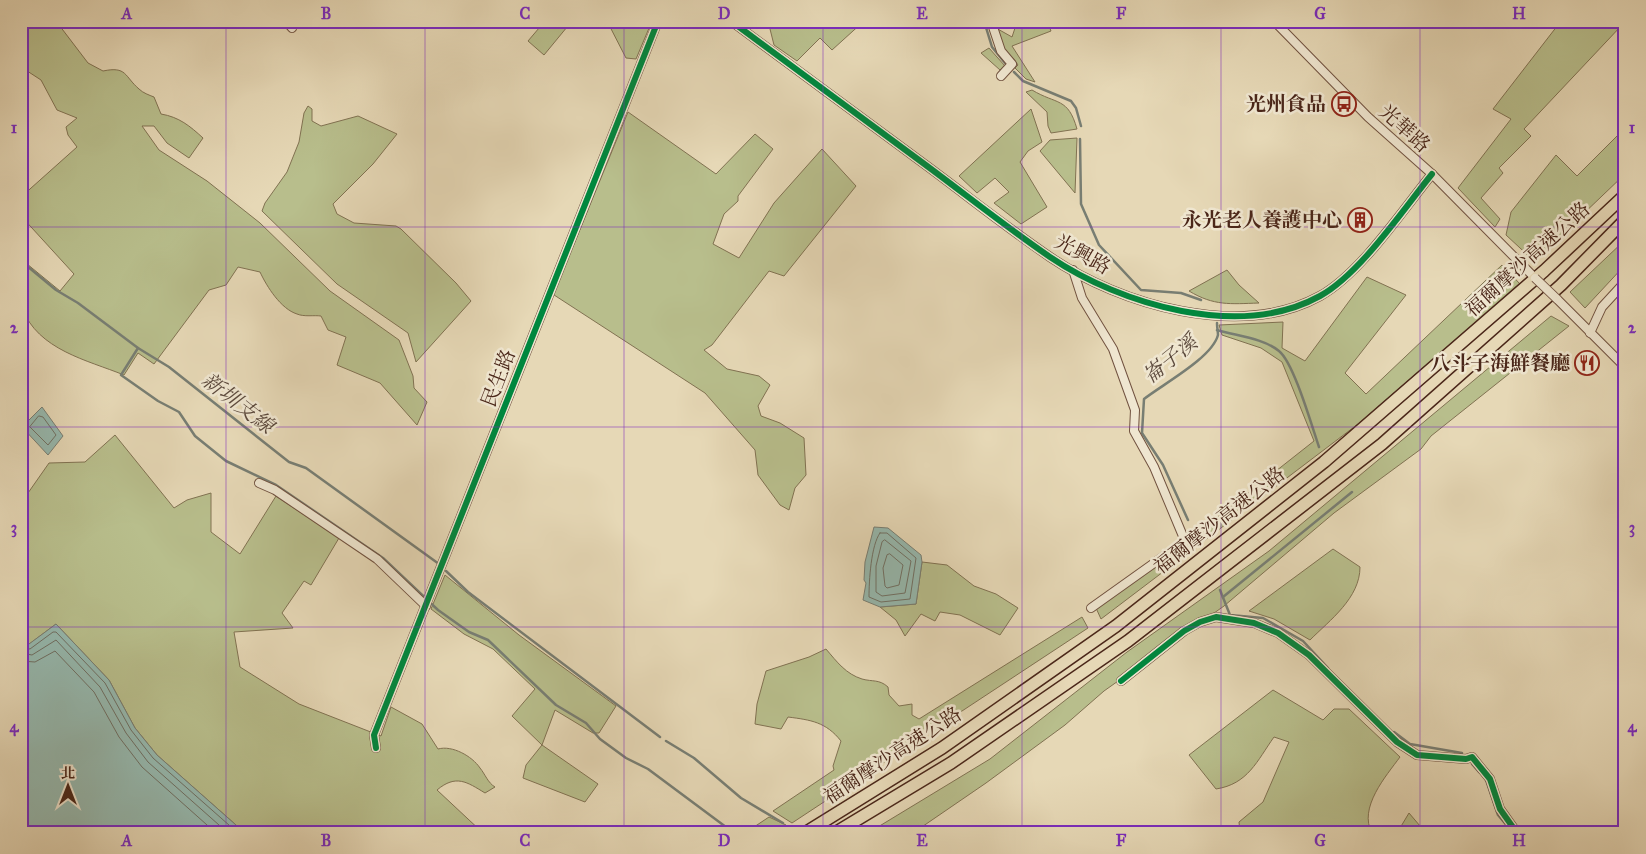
<svg xmlns="http://www.w3.org/2000/svg" width="1646" height="854" viewBox="0 0 1646 854" font-family="'IM FELL Great Primer','Noto Serif TC',serif">
  <style>
    .green { fill: #b8be8c; stroke: #817252 }
    .water { fill: #96b9af; stroke: #787e73 }
    .lines { fill: none; stroke-linecap: round; stroke-linejoin: round }
    .shore { stroke: #707064; stroke-width: 1 }
    .stream { stroke: #787e73; stroke-width: 2.5 }
    .minor-casing { stroke: #715240; stroke-width: 10 }
    .highway-casing { stroke: #4a2619; stroke-width: 14 }
    .minor { stroke: #efe6d0; stroke-width: 8 }
    .highway { stroke: #e6d8b6; stroke-width: 11 }
    .minor-bridge-casing { stroke: #715240; stroke-width: 10; stroke-linecap: butt }
    .minor-bridge { stroke: #efe6d0; stroke-width: 8 }
    .cycleway-casing { stroke: #efe6d0; stroke-width: 9 }
    .cycleway { stroke: #00873e; stroke-width: 6 }
    .grid { fill: none; stroke: #7b2cbf; stroke-width: 1; stroke-opacity: 0.55 }
    .labels { text-anchor: middle; stroke-width: 5; stroke-linejoin: round; paint-order: stroke }
    .poi-label { font-size: 20px; font-weight: bold; fill: #4a2619; stroke: #efe6d0; text-anchor: end }
    .street-label { font-size: 20px; fill: #4a2619; stroke: #efe6d0 }
    .water-label { font-size: 21px; font-style: italic; fill: #5d4b3e; stroke: #efe6d0 }
    .neatline { fill: none; stroke: #7b2cbf; stroke-width: 2 }
    .grid-label { font-size: 16px; text-anchor: middle; font-weight: bold; fill: #7b2cbf }
  </style>
  <rect width="100%" height="100%" fill="#e6d8b6"/>
  <filter id="stains"><feTurbulence type="fractalNoise" baseFrequency=".004" numOctaves="4"/><feColorMatrix values="0 0 0 0 .2 0 0 0 0 .09 0 0 0 0 .02 0 0 0 .5 -.17"/></filter>
  <radialGradient id="worn" r=".72"><stop offset=".6" stop-color="#630" stop-opacity="0"/><stop offset="1" stop-color="#630" stop-opacity=".3"/></radialGradient>
  <g class="green">
    <path d="M21,21h35l32,42 15,8c24,-5 21,5 36,18 4,4 10,6 15,8l7,17c18,3 29,12 42,24l-14,20 -22,-15 -13,-17h-12l17,24 48,31 53,42 70,68 69,49 14,36 1,12 13,14 -10,23 -37,-42 -43,-18 9,-28 -18,-7 -7,-14c-7,-1 -17,1 -24,-2 -16,-5 -30,-27 -37,-42l-22,-5 -12,18 -17,5 -55,74 -16,-11 -14,22c-37,-15 -86,-25 -102,-67 -4,-10 -1,-37 -1,-49l39,32 14,-17 -53,-58v-19l56,-50 -9,-12 -2,-8 11,-9 -20,-8 -16,-30 -20,-13z"/>
    <path d="M545,21h27l-28,34 -16,-14z"/>
    <path d="M607,21h45l-16,38 -10,-1z"/>
    <path d="M768,21h96l-32,29 -12,-12 -23,23 -23,-16z"/>
    <path d="M1020,21h27l4,10 -39,15 23,36 -9,-3 -11,-11 3,-3 -5,-7 -9,-7 -8,-23 16,9 5,-15z"/>
    <path d="M1561,21h52l9,4 -98,104 7,7 -32,32 4,5 -22,25 19,21 -5,8 -37,-39 53,-69 -18,-10z"/>
    <path d="M989,48l16,18 -5,4 -19,-17z"/>
    <path d="M1032,90c25,15 36,7 45,39l-26,4 -3,-7 -1,-14 -21,-20z"/>
    <path d="M308,106l4,3v12l9,5 37,-10 39,18 -24,30 -40,40 4,10 17,9 42,3 5,3 55,54 15,18 -55,61 -8,-29 -71,-49 -75,-73 3,-8 22,-31 12,-30 5,-29z"/>
    <path d="M1031,109l11,33 -14,9 -8,11 27,45 -26,17 -27,-21 15,-11 -14,-14 -18,15 -18,-17z"/>
    <path d="M628,112l88,62 39,-40 18,15 -35,47v5l-14,13 -11,30 26,14 35,-55 48,-54 34,37 -72,90 -15,-5 -57,74 -8,5 23,19 32,7 11,9 -12,21 3,10 19,7 24,15 2,37 -11,13 -6,22 -9,-5 -22,-30 -3,-25 -50,-57 -154,-100 23,-49z"/>
    <path d="M1625,128v46l-91,87 -28,-26 5,-23 45,-57 21,21z"/>
    <path d="M1077,138l-2,55 -35,-42 10,-11z"/>
    <path d="M1625,240v25l-40,43 -15,-16z"/>
    <path d="M1502,265l18,19 -162,140 -257,195 -5,-11 95,-70 123,-97 -32,-79 -21,-14 -39,-13 -3,-10 64,-3 -1,26 23,13 62,-84 39,18 -61,78 21,21z"/>
    <path d="M1227,270l12,15 20,18c-29,1 -45,3 -70,-12z"/>
    <path d="M1551,316l18,10 -138,110 -10,13 -87,64 -110,93 -120,85 -39,34 -79,58 -73,50h-45l122,-74 137,-107 142,-101z"/>
    <path d="M115,435l59,73 13,-8 24,-7v39l29,22 36,-58 63,42 -28,47 -7,-4 -22,32 11,15 -59,4 6,35 59,37 82,32 10,-29 31,17 16,25c14,-4 34,7 42,19 5,6 8,15 15,19l-10,6c-18,-11 -29,-19 -48,-3l46,43h-238l-88,-78 -22,-27 -26,-48 -53,-56 -28,21 -7,-8v-134l28,-40 36,-1z"/>
    <path d="M1333,549l27,18c0,31 -30,53 -50,73l-36,-21 -25,-8z"/>
    <path d="M922,562l25,3 27,21 22,8 22,14 -18,27 -40,-20 -20,-3 -5,9 -14,-7 -16,22 -9,-16 -16,-13 36,-3z"/>
    <path d="M445,575l74,60 97,71 -17,27h-6l-38,-23 -13,35 56,39 -13,18 -62,-24 3,-13 16,-20 -30,-29 23,-27 -42,-40 -29,-15 -33,-25z"/>
    <path d="M1082,617l6,11 -296,195 -19,-12 61,-41 -1,-4 8,-25c-15,-19 -30,-21 -53,-24l-7,12 -26,-5 2,-20 9,-33 43,-14 17,-8c11,13 20,25 36,30 11,3 17,0 26,8l1,8 10,11 13,-2v11l7,4z"/>
    <path d="M1273,690l50,30 11,-11h15l51,48c-14,19 -42,51 -28,76h-132l-1,-11 24,-20 26,-60 -15,-5c-17,24 -26,47 -58,52l-27,-34z"/>
    <path d="M1409,813l17,20h-29z"/>
    <path d="M769,817l17,8 -13,8h-28z"/>
  </g>
  <g class="water">
    <path d="M42,407l21,29 -15,19 -26,-28z"/>
    <path d="M874,527l14,1 33,27 1,7 -6,42 -36,3 -17,-7 3,-17 -2,-3 1,-18z"/>
    <path d="M56,624l53,56 26,48 22,27 88,78h-224v-196l8,7z"/>
  </g>
  <g class="lines">
    <g class="shore">
      <path d="M39,416l4,1 13,18 -8,10 -18,-18z"/>
      <path d="M880,533h7l29,25 -6,41 -29,3 -12,-5c0,-16 2,-52 11,-64z"/>
      <path d="M885,540l26,21 -6,32 -23,3 -6,-4v-26l6,-24z"/>
      <path d="M890,554l13,11 -4,20 -12,3 -2,-2 -2,-18 4,-13z"/>
      <path d="M21,644l5,4 4,1 23,-17h3l49,51 26,47 22,28 85,75"/>
      <path d="M21,653l11,2 24,-15 44,47 26,46 22,29 80,71"/>
      <path d="M21,661l14,1 20,-11 39,41 25,45 23,30 74,66"/>
    </g>
    <g class="stream">
      <path d="M984,21l8,26 13,16"/>
      <path d="M1014,72l9,9 48,20 5,7 5,18"/>
      <path d="M1080,139l1,65 18,41 42,45 40,3 20,7"/>
      <path d="M21,261l35,29 22,13 60,45 31,19 120,95 17,6 133,96"/>
      <path d="M1217,330c20,6 46,8 62,21 15,12 33,76 40,96"/>
      <path d="M138,348l-17,27 37,26 21,11 16,24 31,25 50,24 107,73 55,52 31,22 19,8 68,65 30,18 14,16 26,19 22,11 86,64"/>
      <path d="M1188,520l-25,-55 -21,-32 2,-34c19,-15 68,-41 74,-64 0,-3 -1,-8 -1,-12"/>
      <path d="M446,571l22,21 192,145"/>
      <path d="M1220,590l10,25 33,3 40,23 25,27"/>
      <path d="M1223,597l129,-105"/>
      <path d="M1394,732l16,12 52,9"/>
      <path d="M666,741l28,17 47,40 42,25"/>
      <path d="M1472,764l7,8"/>
      <path d="M1485,777l13,38 11,13"/>
    </g>
    <defs>
      <g id="minor">
        <path d="M286,21l6,7"/>
        <path d="M731,21c64,48 128,95 192,142 42,31 83,64 127,94 71,48 190,83 270,39 40,-22 82,-85 112,-122"/>
        <path d="M991,21l10,30 11,13 -11,12"/>
        <path d="M1274,21l94,96 64,57 103,104"/>
        <path d="M1073,270l9,28 31,51 22,61 -1,21 20,36 31,74 -94,67"/>
        <path d="M1557,299l68,68"/>
        <path d="M1590,333l12,-26 23,-25"/>
        <path d="M259,483l16,7 102,69 49,47"/>
        <path d="M1121,681l63,-50 16,-9 16,-5 38,6 24,10 31,22 88,87 20,13 49,4 6,-2 18,22 10,30 17,24"/>
        <path d="M376,748l-2,-13 284,-714"/>
      </g>
      <g id="highway">
        <path d="M805,833l137,-85 174,-122 208,-164 220,-191 81,-76"/>
        <path d="M835,833l116,-70 177,-122 254,-197 179,-159 64,-65"/>
      </g>
    </defs>
    <use href="#minor" class="minor-casing"/>
    <use href="#highway" class="highway-casing"/>
    <use href="#minor" class="minor"/>
    <use href="#highway" class="highway"/>
    <defs>
      <path id="minor-bridge" d="M1535,278l22,21"/>
    </defs>
    <use href="#minor-bridge" class="minor-bridge-casing"/>
    <use href="#minor-bridge" class="minor-bridge"/>
    <defs>
      <g id="cycleway">
        <path d="M731,21c64,48 128,95 192,142 42,31 83,64 127,94 71,48 190,83 270,39 40,-22 82,-85 112,-122"/>
        <path d="M1121,681l63,-50 16,-9 16,-5 38,6 24,10 31,22 88,87 20,13 49,4 6,-2 18,22 10,30 17,24"/>
        <path d="M376,748l-2,-13 284,-714"/>
      </g>
    </defs>
    <use href="#cycleway" class="cycleway-casing"/>
    <use href="#cycleway" class="cycleway"/>
  </g>
  <path class="grid" d="M226,21v812M425,21v812M624,21v812M823,21v812M1022,21v812M1221,21v812M1420,21v812M21,227h1604M21,427h1604M21,627h1604"/>
  <defs>
    <symbol id="bus-ring" viewBox="-11 -11 22 22"><circle r="9.5" fill="#efe6d0" stroke="#8f2418" stroke-width="1.5"/><path d="M-5-6H5V4H4V6H2V4H-2V6H-4V4H-5ZM-3.5-4V0h7V-4ZM-3.5 1.2v1.5H-2V1.2ZM2 1.2v1.5H3.5V1.2Z" fill="#8f2418"/></symbol>
    <symbol id="building-ring" viewBox="-11 -11 22 22"><circle r="9.5" fill="#efe6d0" stroke="#8f2418" stroke-width="1.5"/><path d="M-4-6H4V6H1V3H-1V6H-4ZM-2.5-4.3h1.7v1.8h-1.7ZM.8-4.3h1.7v1.8H.8ZM-2.5-1h1.7V.8h-1.7ZM.8-1h1.7V.8H.8Z" fill="#8f2418"/></symbol>
    <symbol id="restaurant-ring" viewBox="-11 -11 22 22"><circle r="9.5" fill="#efe6d0" stroke="#8f2418" stroke-width="1.5"/><path d="M-5-6h1v4h1v-4h1v4h1v-4h1v5L-1.5 .5V6h-2V.5L-5-1ZM5-6V6H3V1.5H1.5Q1.5-4 5-6Z" fill="#8f2418"/></symbol>
  </defs>
  <g fill-rule="evenodd">
    <use href="#bus-ring" x="1330" y="90" width="28" height="28"/>
    <use href="#building-ring" x="1346" y="206" width="28" height="28"/>
    <use href="#restaurant-ring" x="1573" y="349" width="28" height="28"/>
  </g>
  <g class="labels">
    <g class="poi-label">
      <text x="1326" y="111">光州食品</text>
      <text x="1342" y="227">永光老人養護中心</text>
      <text x="1570" y="370">八斗子海鮮餐廳</text>
    </g>
    <g class="street-label">
      <text transform="translate(1405 128) rotate(42)" y="7">光華路</text>
      <text transform="translate(1083 254) rotate(29)" y="7">光興路</text>
      <text transform="translate(1527 259) rotate(-42)" y="7">福爾摩沙高速公路</text>
      <text transform="translate(498 378) rotate(-69)" y="7">民生路</text>
      <text transform="translate(1219 520) rotate(-38)" y="7">福爾摩沙高速公路</text>
      <text transform="translate(892 755) rotate(-33)" y="7">福爾摩沙高速公路</text>
    </g>
    <g class="water-label">
      <text transform="translate(1170 359) rotate(-39)" y="7">崙子溪</text>
      <text transform="translate(238 403) rotate(38)" y="7">新圳支線</text>
    </g>
  </g>
  <rect width="1646" height="854" fill="none" stroke="#e6d8b6" stroke-width="55"/>
  <g transform="translate(68 786)" stroke="#efe6d0" stroke-width="4" paint-order="stroke">
  <path d="M0-4L9 19L0 12L-9 19Z" fill="#4a2619"/>
  <text y="-8" font-size="14" font-weight="bold" text-anchor="middle" fill="#4a2619">北</text>
  </g>
  <rect x="28" y="28" width="1590" height="798" class="neatline"/>
  <g class="grid-label">
    <text x="127" y="19">A</text>
    <text x="326" y="19">B</text>
    <text x="525" y="19">C</text>
    <text x="724" y="19">D</text>
    <text x="922" y="19">E</text>
    <text x="1121" y="19">F</text>
    <text x="1320" y="19">G</text>
    <text x="1519" y="19">H</text>
    <text x="14" y="133">1</text>
    <text x="1632" y="133">1</text>
    <text x="14" y="333">2</text>
    <text x="1632" y="333">2</text>
    <text x="14" y="533">3</text>
    <text x="1632" y="533">3</text>
    <text x="14" y="732">4</text>
    <text x="1632" y="732">4</text>
    <text x="127" y="846">A</text>
    <text x="326" y="846">B</text>
    <text x="525" y="846">C</text>
    <text x="724" y="846">D</text>
    <text x="922" y="846">E</text>
    <text x="1121" y="846">F</text>
    <text x="1320" y="846">G</text>
    <text x="1519" y="846">H</text>
  </g>
  <rect width="100%" height="100%" filter="url(#stains)"/>
  <rect width="100%" height="100%" fill="url(#worn)"/>
</svg>
